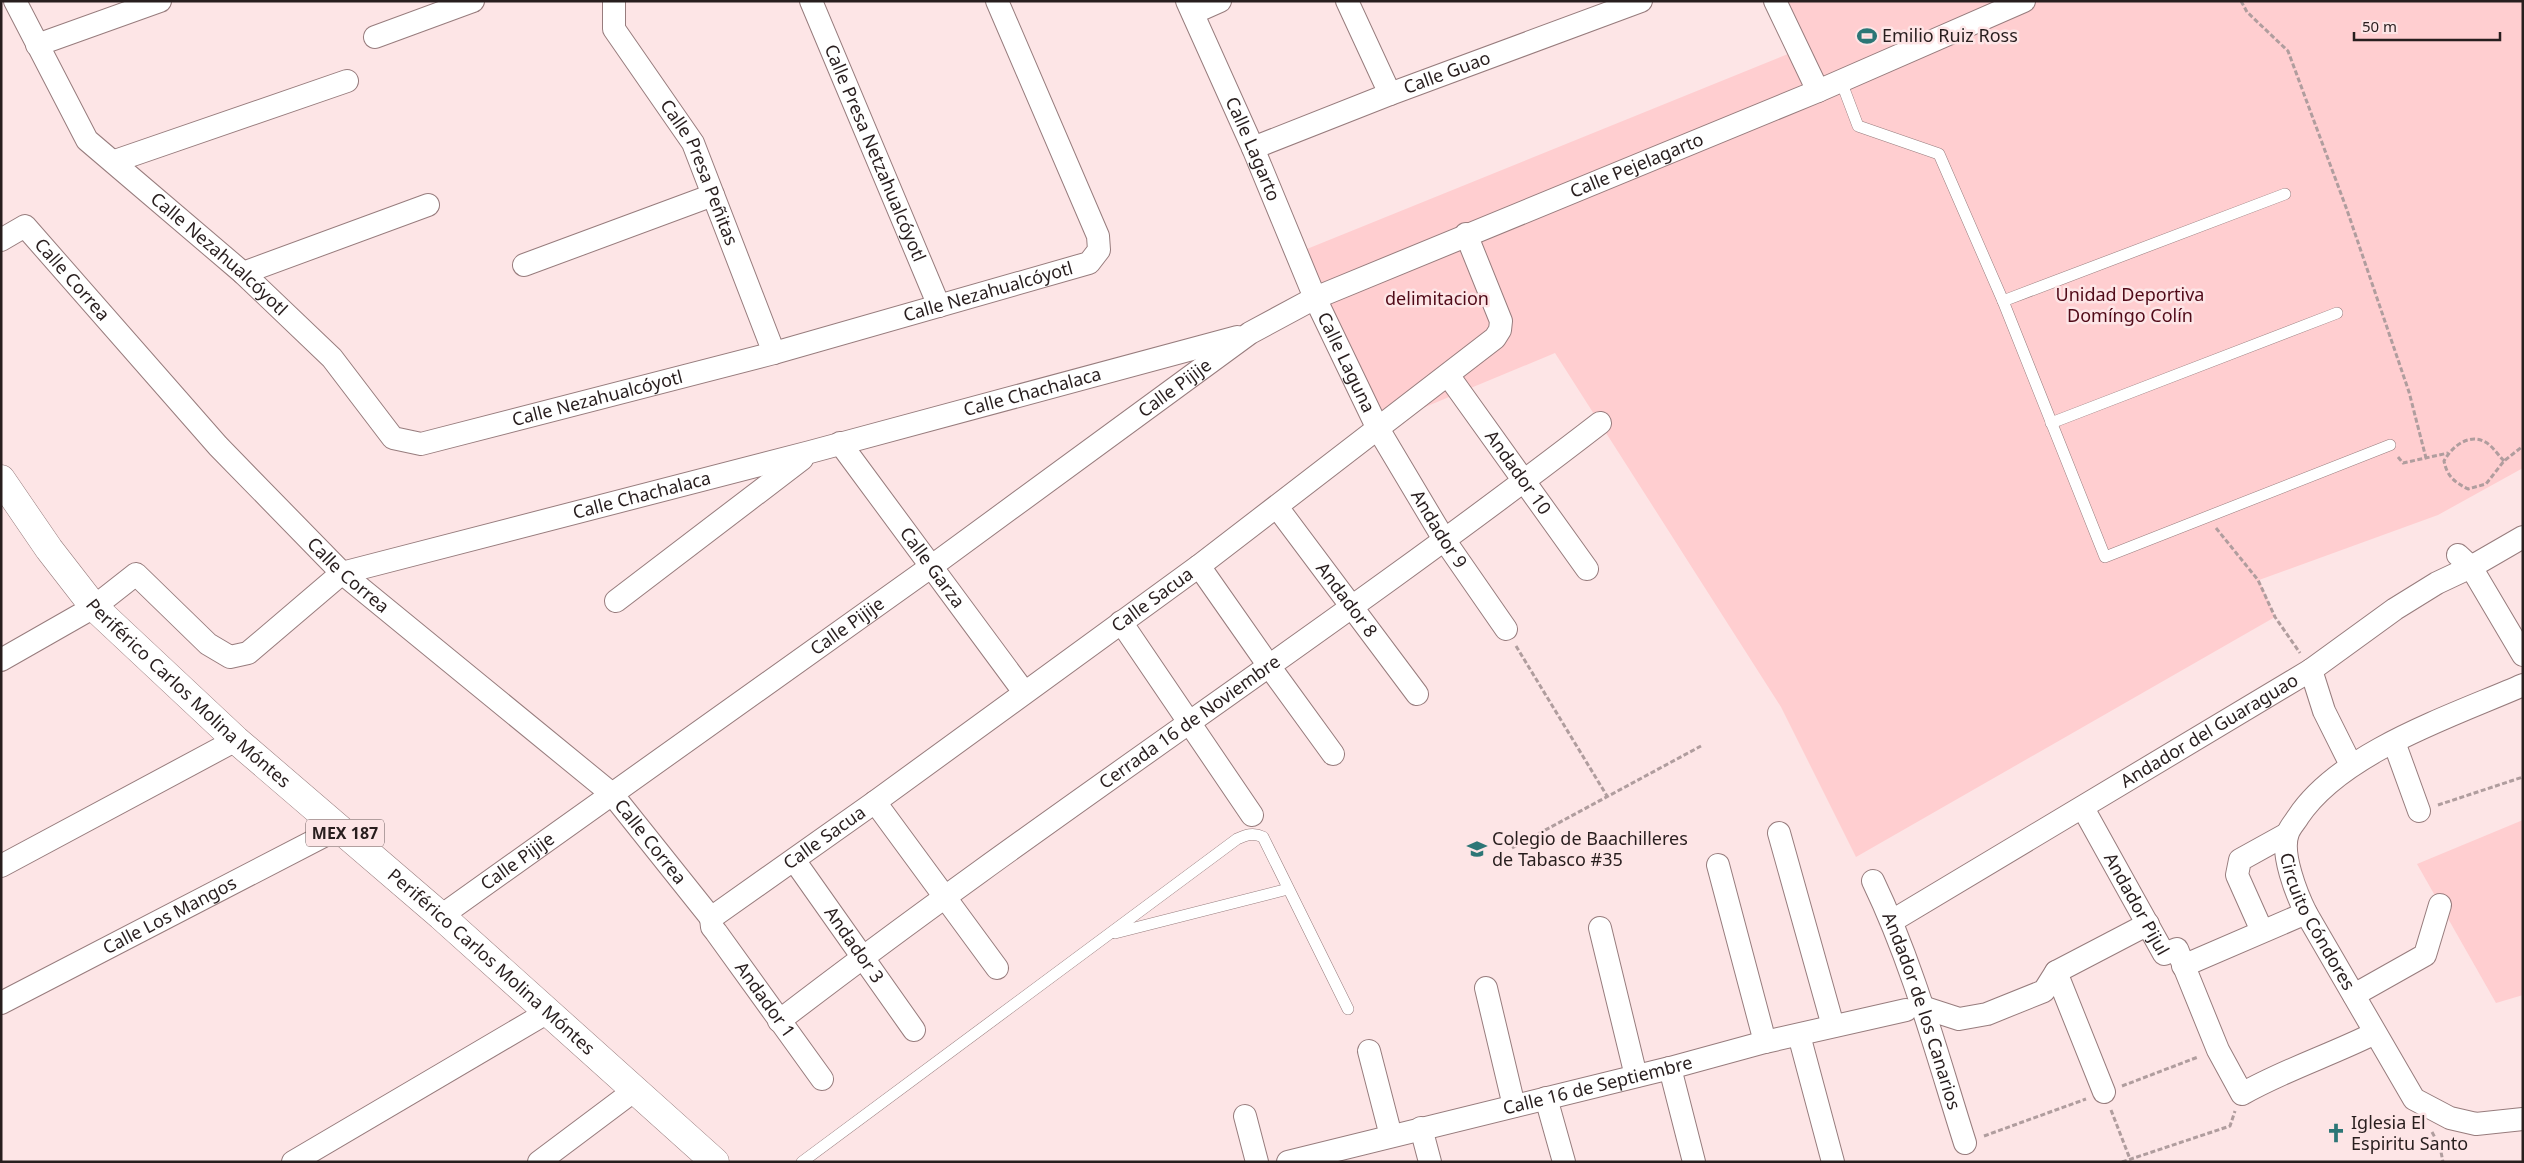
<svg xmlns="http://www.w3.org/2000/svg" width="2524" height="1163" viewBox="0 0 2524 1163" font-family="'Noto Sans',sans-serif">
  <style>
    .green { fill: #ffced0 }
    .lines { fill: none; stroke-linecap: round; stroke-linejoin: round }
    .lane-casing { stroke: #977c7d; stroke-width: 12 }
    .street-casing { stroke: #977c7d; stroke-width: 24 }
    .primary-casing { stroke: #977c7d; stroke-width: 29 }
    .path { stroke: #b09d9e; stroke-width: 3; stroke-dasharray: 5 2.5; stroke-linecap: butt }
    .lane { stroke: #fff; stroke-width: 11 }
    .street { stroke: #fff; stroke-width: 22 }
    .primary { stroke: #fff; stroke-width: 28 }
    .labels { text-anchor: middle; stroke-width: 5; stroke-linejoin: round; paint-order: stroke }
    .shield { fill: #fde5e6; stroke: #685a5a; stroke-width: 1 }
    .shield-label { font-size: 16px; font-weight: bold; fill: #281e1e }
    .poi-label { font-size: 18px; fill: #281e1e; stroke: #fde5e6; text-anchor: start }
    .street-label { font-size: 18px; fill: #281e1e; stroke: #fde5e6 }
    .park-label { font-size: 18px; fill: #500a18; stroke: #fde5e6 }
  </style>
  <rect width="100%" height="100%" fill="#fde5e6"/>
  <g class="green">
    <path d="M1775,1h748v467l-85,47 -179,65 16,37 -419,240 -75,-150 -226,-354 -178,74 -80,-174 501,-203z"/>
    <path d="M2523,820v175l-27,8 -79,-139z"/>
  </g>
  <g class="lines">
    <defs>
      <g id="lane">
        <path d="M1841,81l17,45 81,28 64,147 102,256 285,-112"/>
        <path d="M2003,301l282,-107"/>
        <path d="M2051,423l286,-110"/>
        <path d="M1115,933l173,-44"/>
        <path d="M802,1162l435,-323c9,-4 16,-7 26,-2l85,172"/>
      </g>
      <g id="street">
        <path id="s1" d="M15,1l72,139 156,133 89,85 61,80 28,6 353,-91 315,-90 10,-13 -1,-14 -101,-235"/>
        <path id="s2" d="M614,1v28l79,114 81,210"/>
        <path id="s3" d="M811,1l128,305"/>
        <path id="s4" d="M1187,1l66,147 62,150 62,129 68,114 61,88"/>
        <path d="M1347,1l43,93"/>
        <path d="M1775,1l43,90"/>
        <path d="M1193,13l27,-12"/>
        <path d="M375,37l98,-36"/>
        <path d="M37,45l123,-44"/>
        <path id="s5" d="M1253,148l137,-54 251,-93"/>
        <path d="M115,161l232,-80"/>
        <path id="s6" d="M1,240l24,-14 193,220 124,127 270,221 99,124"/>
        <path d="M524,265l189,-70"/>
        <path d="M243,273l185,-68"/>
        <path id="s7" d="M1448,375l139,194"/>
        <path id="s8" d="M840,443l184,249"/>
        <path id="s9" d="M1277,507l140,187"/>
        <path d="M2458,555l13,12 52,88"/>
        <path d="M1199,566l70,100 64,88"/>
        <path d="M616,601l186,-142"/>
        <path d="M1121,622l131,193"/>
        <path id="s10" d="M1,660l93,-53 42,-33 72,70 22,13 18,-4 94,-80 468,-121 427,-115"/>
        <path d="M2311,670l13,41 27,54"/>
        <path id="s11" d="M2523,685c-71,31 -182,67 -225,132 -3,5 -8,10 -10,16 -8,20 9,62 18,80l108,186 36,19 26,6 47,-5"/>
        <path d="M2394,742l25,69"/>
        <path d="M875,802l122,166"/>
        <path id="s12" d="M2083,808l81,146 13,-5 41,101 24,44c42,-24 89,-39 133,-61"/>
        <path d="M1779,833l54,193"/>
        <path id="s13" d="M794,860l120,170"/>
        <path d="M1718,865l47,177"/>
        <path d="M1,866l235,-126"/>
        <path id="s14" d="M1873,881c40,83 64,174 92,262"/>
        <path id="s15" d="M441,916l491,-350 318,-233 65,-35 503,-207 206,-90"/>
        <path id="s16" d="M711,918l164,-116 324,-236 296,-228 5,-8 1,-9 -35,-87"/>
        <path id="s17" d="M711,918l1,9 4,5 106,147"/>
        <path id="s18" d="M1892,921l419,-251 84,-61 42,-26 34,-16 52,-30"/>
        <path d="M1600,928l36,148"/>
        <path d="M2262,931l-25,-56 3,-15 47,-26"/>
        <path d="M2183,966l123,-53"/>
        <path d="M2056,972l48,120"/>
        <path d="M1486,988l28,118"/>
        <path d="M2354,995l71,-40 15,-50"/>
        <path id="s19" d="M1,1003l338,-175"/>
        <path d="M1922,1007l37,12 28,-5 57,-23 12,-19 92,-48"/>
        <path id="s20" d="M779,1021c268,-206 553,-391 821,-598"/>
        <path d="M1799,1035l34,127"/>
        <path d="M1369,1051l22,85"/>
        <path d="M1670,1068l24,94"/>
        <path d="M1546,1098l18,64"/>
        <path d="M1245,1116l12,46"/>
        <path d="M1421,1128l9,34"/>
        <path d="M293,1162l255,-150"/>
        <path d="M539,1162l96,-72"/>
        <path id="s21" d="M1288,1162l382,-94 95,-26 141,-32"/>
      </g>
      <g id="primary">
        <path id="s22" d="M1,479l48,70 45,58 142,133 205,176 274,246"/>
      </g>
    </defs>
    <use href="#lane" class="lane-casing"/>
    <use href="#street" class="street-casing"/>
    <use href="#primary" class="primary-casing"/>
    <g class="path">
      <path d="M2241,1l6,11 41,39 59,159 62,182 17,66"/>
      <path d="M2398,457l5,6 45,-10"/>
      <path d="M2504,461c-5,-5 -11,-14 -17,-18 -17,-11 -35,3 -43,18 3,15 10,21 24,28l18,-5 18,-23 19,-15"/>
      <path d="M2216,528l42,52 17,37 25,36"/>
      <path d="M1516,646l91,150"/>
      <path d="M2438,805l85,-28"/>
      <path d="M1512,848l189,-102"/>
      <path d="M2122,1086l76,-29"/>
      <path d="M2111,1110l19,49"/>
      <path d="M2432,1132l8,15 3,15"/>
      <path d="M1984,1136l102,-37"/>
      <path d="M2122,1162l108,-36 5,-15"/>
    </g>
    <use href="#lane" class="lane"/>
    <use href="#street" class="street"/>
    <use href="#primary" class="primary"/>
  </g>
  <defs>
    <symbol id="stadium-bare" viewBox="-9 -9 18 18"><path d="M0-5a6.5 5 0 1 0 0 10a6.5 5 0 1 0 0-10ZM-3.5-1.8h7v3.6h-7Z" fill="#2c7676" stroke="#fde5e6" stroke-width="2.5" paint-order="stroke"/></symbol>
    <symbol id="school-bare" viewBox="-9 -9 18 18"><path d="M0-5L7-2L0 1L-7-2ZM-4 1L0 2.5L4 1V4Q0 6-4 4Z" fill="#2c7676" stroke="#fde5e6" stroke-width="2.5" paint-order="stroke"/></symbol>
    <symbol id="church-bare" viewBox="-9 -9 18 18"><path d="M-1.2-6h2.4v3.5h3.3v2.4h-3.3V6h-2.4V-.1h-3.3v-2.4h3.3Z" fill="#2c7676" stroke="#fde5e6" stroke-width="2.5" paint-order="stroke"/></symbol>
  </defs>
  <g fill-rule="evenodd">
    <use href="#stadium-bare" x="1853" y="22" width="28" height="28"/>
    <use href="#school-bare" x="1463" y="835" width="28" height="28"/>
    <use href="#church-bare" x="2322" y="1119" width="28" height="28"/>
  </g>
  <g class="labels">
    <rect class="shield" x="306" y="819.5" width="78" height="27" rx="4"/>
    <g class="shield-label">
      <text x="345" y="839">MEX 187</text>
    </g>
    <g class="poi-label">
      <text x="1882" y="42">Emilio Ruiz Ross</text>
      <text x="1492" y="845">Colegio de Baachilleres<tspan x="1492" dy="21">de Tabasco #35</tspan></text>
      <text x="2351" y="1129">Iglesia El<tspan x="2351" dy="21">Espiritu Santo</tspan></text>
    </g>
    <g class="street-label">
      <text dy="6" stroke="none"><textPath href="#s5" startOffset="208">Calle Guao</textPath></text>
      <text dy="6" stroke="none"><textPath href="#s4" startOffset="162">Calle Lagarto</textPath></text>
      <text dy="6" stroke="none"><textPath href="#s3" startOffset="165">Calle Presa Netzahualcóyotl</textPath></text>
      <text dy="6" stroke="none"><textPath href="#s15" startOffset="1419">Calle Pejelagarto</textPath></text>
      <text dy="6" stroke="none"><textPath href="#s2" startOffset="196">Calle Presa Peñitas</textPath></text>
      <text dy="6" stroke="none"><textPath href="#s1" startOffset="331">Calle Nezahualcóyotl</textPath></text>
      <text dy="6" stroke="none"><textPath href="#s6" startOffset="99">Calle Correa</textPath></text>
      <text dy="6" stroke="none"><textPath href="#s1" startOffset="1201">Calle Nezahualcóyotl</textPath></text>
      <text dy="6" stroke="none"><textPath href="#s4" startOffset="395">Calle Laguna</textPath></text>
      <text dy="6" stroke="none"><textPath href="#s15" startOffset="904">Calle Pijije</textPath></text>
      <text dy="6" stroke="none"><textPath href="#s10" startOffset="1142">Calle Chachalaca</textPath></text>
      <text dy="6" stroke="none"><textPath href="#s1" startOffset="796">Calle Nezahualcóyotl</textPath></text>
      <text dy="6" stroke="none"><textPath href="#s7" startOffset="120">Andador 10</textPath></text>
      <text dy="6" stroke="none"><textPath href="#s10" startOffset="738">Calle Chachalaca</textPath></text>
      <text dy="6" stroke="none"><textPath href="#s4" startOffset="586">Andador 9</textPath></text>
      <text dy="6" stroke="none"><textPath href="#s8" startOffset="155">Calle Garza</textPath></text>
      <text dy="6" stroke="none"><textPath href="#s6" startOffset="504">Calle Correa</textPath></text>
      <text dy="6" stroke="none"><textPath href="#s16" startOffset="544">Calle Sacua</textPath></text>
      <text dy="6" stroke="none"><textPath href="#s9" startOffset="116">Andador 8</textPath></text>
      <text dy="6" stroke="none"><textPath href="#s15" startOffset="499">Calle Pijije</textPath></text>
      <text dy="6" stroke="none"><textPath href="#s22" startOffset="286">Periférico Carlos Molina Móntes</textPath></text>
      <text dy="6" stroke="none"><textPath href="#s20" startOffset="508">Cerrada 16 de Noviembre</textPath></text>
      <text dy="6" stroke="none"><textPath href="#s18" startOffset="370">Andador del Guaraguao</textPath></text>
      <text dy="6" stroke="none"><textPath href="#s16" startOffset="139">Calle Sacua</textPath></text>
      <text dy="6" stroke="none"><textPath href="#s6" startOffset="908">Calle Correa</textPath></text>
      <text dy="6" stroke="none"><textPath href="#s15" startOffset="94">Calle Pijije</textPath></text>
      <text dy="6" stroke="none"><textPath href="#s12" startOffset="110">Andador Pijul</textPath></text>
      <text dy="6" stroke="none"><textPath href="#s19" startOffset="190">Calle Los Mangos</textPath></text>
      <text dy="6" stroke="none"><textPath href="#s11" startOffset="379">Circuito Cóndores</textPath></text>
      <text dy="6" stroke="none"><textPath href="#s13" startOffset="104">Andador 3</textPath></text>
      <text dy="6" stroke="none"><textPath href="#s22" startOffset="691">Periférico Carlos Molina Móntes</textPath></text>
      <text dy="6" stroke="none"><textPath href="#s17" startOffset="99">Andador 1</textPath></text>
      <text dy="6" stroke="none"><textPath href="#s14" startOffset="139">Andador de los Canarios</textPath></text>
      <text dy="6" stroke="none"><textPath href="#s21" startOffset="319">Calle 16 de Septiembre</textPath></text>
    </g>
    <g class="park-label">
      <text x="2130" y="301">Unidad Deportiva<tspan x="2130" dy="21">Domíngo Colín</tspan></text>
      <text x="1437" y="305">delimitacion</text>
    </g>
  </g>
  <rect width="2524" height="1163" fill="none" stroke="#281e1e" stroke-width="5"/>
  <path d="M2354 32v8h146v-8" fill="none" stroke="#281e1e" stroke-width="2.5"/>
  <text x="2362" y="32" font-size="15" fill="#281e1e" stroke="#fde5e6" stroke-width="4" paint-order="stroke">50 m</text>
</svg>
